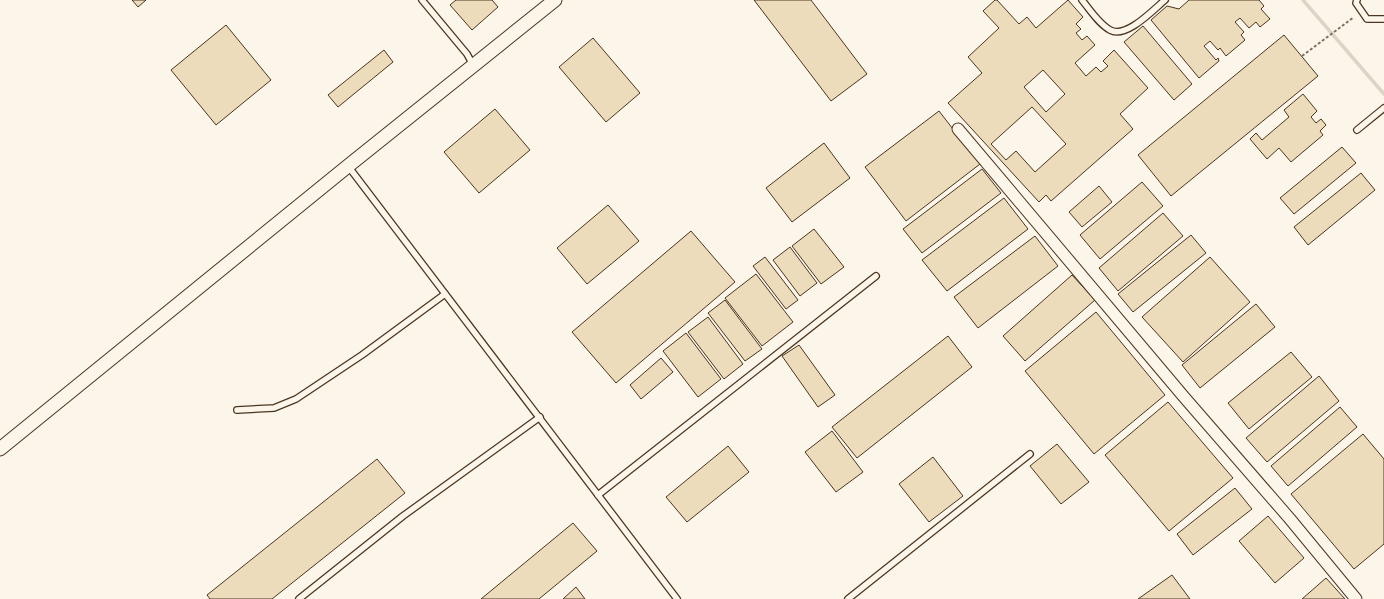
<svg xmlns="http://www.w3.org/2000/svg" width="1384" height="599" viewBox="0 0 1384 599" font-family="Signika,sans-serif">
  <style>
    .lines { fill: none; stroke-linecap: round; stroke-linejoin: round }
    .stream { stroke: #dcd4c6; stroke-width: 3.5 }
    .building { fill: #ecdcbc; stroke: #4a3520; fill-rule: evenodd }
    .service-casing { stroke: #4a3520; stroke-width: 8 }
    .minor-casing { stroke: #4a3520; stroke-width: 13 }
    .tertiary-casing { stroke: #4a3520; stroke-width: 15 }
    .path { stroke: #7f6f5c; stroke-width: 2; stroke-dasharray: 3 2; stroke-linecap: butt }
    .service { stroke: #fbf6e9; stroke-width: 5.5 }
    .minor { stroke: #fbf6e9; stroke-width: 11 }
    .tertiary { stroke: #fbf6e9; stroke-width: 13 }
  </style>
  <rect width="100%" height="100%" fill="#fbf6e9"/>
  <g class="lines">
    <path class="stream" d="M1303,0l81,94"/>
  </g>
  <g class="building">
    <path d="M132,0h14l-8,7z"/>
    <path d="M456,0h36l6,7 -26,23 -22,-25z"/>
    <path d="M754,0h57l56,74 -36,27z"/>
    <path d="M995,0h2l22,24 8,-7 9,11 32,-28 15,17 -7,7 5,5 -5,4 6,7 5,-4 8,9 -20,18 11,13 10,-9 5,5 7,-6 -5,-5 11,-11 34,38 -28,26 13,15 -82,72 -5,-6 -7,7 -91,-99 34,-30 -14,-16 31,-29 -16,-17zM1043,70l22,24 -19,18 -22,-25zM1032,107l34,37 -31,28 -19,-21 -10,9 -15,-16z"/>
    <path d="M1189,0h70l5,6 -3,3 9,10 -10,8 -4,-5 -7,6 -9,-10 -5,4 9,10 -3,3 4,5 -19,16 -6,-8 -2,2 -8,-9 -6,5 12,14 2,-2 1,3 -20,17 -48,-58 16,-14 12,3z"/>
    <path d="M226,25l45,55 -55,45 -45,-55z"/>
    <path d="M1143,26l49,58 -18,16 -50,-58z"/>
    <path d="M1284,35l34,41 -147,120 -33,-41z"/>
    <path d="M593,38l47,55 -34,29 -47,-55z"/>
    <path d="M384,50l9,12 -55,45 -10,-12z"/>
    <path d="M1303,94l14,17 -6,6 5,6 5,-4 5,6 -6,6 3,4 -32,27 -12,-14 -12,11 -17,-20 6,-6 6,7 27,-23 -5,-7z"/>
    <path d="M495,109l35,41 -51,43 -35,-41z"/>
    <path d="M939,111l41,53 -74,57 -41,-54z"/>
    <path d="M824,143l26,35 -58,44 -26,-34z"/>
    <path d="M1342,147l14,16 -62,51 -14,-16z"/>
    <path d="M982,169l19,24 -79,60 -19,-24z"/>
    <path d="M1361,173l14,17 -67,55 -14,-18z"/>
    <path d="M1142,182l21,24 -63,53 -20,-24z"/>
    <path d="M1099,186l13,16 -30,25 -13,-15z"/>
    <path d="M1004,198l24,31 -81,62 -25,-31z"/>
    <path d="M608,205l31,36 -52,43 -30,-36z"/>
    <path d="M1163,213l20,23 -65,55 -19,-23z"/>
    <path d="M814,229l30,38 -23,17 -29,-38z"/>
    <path d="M691,231l44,51 -119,101 -44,-51z"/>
    <path d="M1191,235l15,18 -73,59 -15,-18z"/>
    <path d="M1035,236l23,30 -80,62 -24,-31z"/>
    <path d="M790,247l27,36 -17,13 -27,-36z"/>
    <path d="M765,257l33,43 -12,9 -33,-43z"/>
    <path d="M1210,257l40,45 -67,60 -41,-45z"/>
    <path d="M756,274l37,48 -31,24 -37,-48z"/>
    <path d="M1072,275l23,25 -70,61 -22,-25z"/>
    <path d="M725,300l37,49 -17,12 -37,-48z"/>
    <path d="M1256,304l19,23 -75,61 -18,-23z"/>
    <path d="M1096,312l69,83 -71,59 -69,-83z"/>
    <path d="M708,317l35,47 -19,15 -36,-47z"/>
    <path d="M686,333l35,46 -23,18 -35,-46z"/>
    <path d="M948,336l24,31 -115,91 -25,-31z"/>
    <path d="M799,345l36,50 -17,12 -36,-51z"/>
    <path d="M1291,352l21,25 -63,52 -21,-26z"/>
    <path d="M661,358l12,14 -32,27 -11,-14z"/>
    <path d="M1319,376l20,25 -72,61 -21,-24z"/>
    <path d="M1168,402l65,76 -64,53 -64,-76z"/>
    <path d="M1340,407l17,20 -69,59 -17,-20z"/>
    <path d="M832,431l31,41 -27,20 -31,-40z"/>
    <path d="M1363,434l21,25v85l-30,25 -63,-75z"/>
    <path d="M1057,444l32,38 -28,22 -31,-38z"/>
    <path d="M728,446l21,26 -62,50 -21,-25z"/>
    <path d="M933,457l30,39 -34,26 -30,-38z"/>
    <path d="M377,459l28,34 -133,106h-62l-3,-4z"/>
    <path d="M1235,488l17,21 -59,46 -16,-21z"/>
    <path d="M1268,516l36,42 -29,25 -36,-42z"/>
    <path d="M573,523l24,28 -58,48h-58z"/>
    <path d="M1172,575l18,24h-52z"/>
    <path d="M1326,578l19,21h-43z"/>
    <path d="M576,587l9,12h-22z"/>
  </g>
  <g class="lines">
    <defs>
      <g id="service">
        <path d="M422,0l45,54 6,11"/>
        <path d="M1082,0c8,10 17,24 28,30 16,9 43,-20 55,-30"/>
        <path d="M1357,0l-1,3 11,16h17"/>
        <path d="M1357,130l27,-22"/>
        <path d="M348,166l329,433"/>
        <path d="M237,410l37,-2 22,-9 66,-44 83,-61"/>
        <path d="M598,495l278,-219"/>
        <path d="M299,599l104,-83 137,-99"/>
        <path d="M848,599l182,-145"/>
      </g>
      <path id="minor" d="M958,129l226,268 106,122 66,80"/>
      <path id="tertiary" d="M0,449l348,-283 207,-166"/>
    </defs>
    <use href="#service" class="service-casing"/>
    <use href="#minor" class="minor-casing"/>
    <use href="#tertiary" class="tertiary-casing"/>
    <path class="path" d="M1302,56l52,-39"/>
    <use href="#service" class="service"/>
    <use href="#minor" class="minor"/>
    <use href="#tertiary" class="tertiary"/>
  </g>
</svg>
